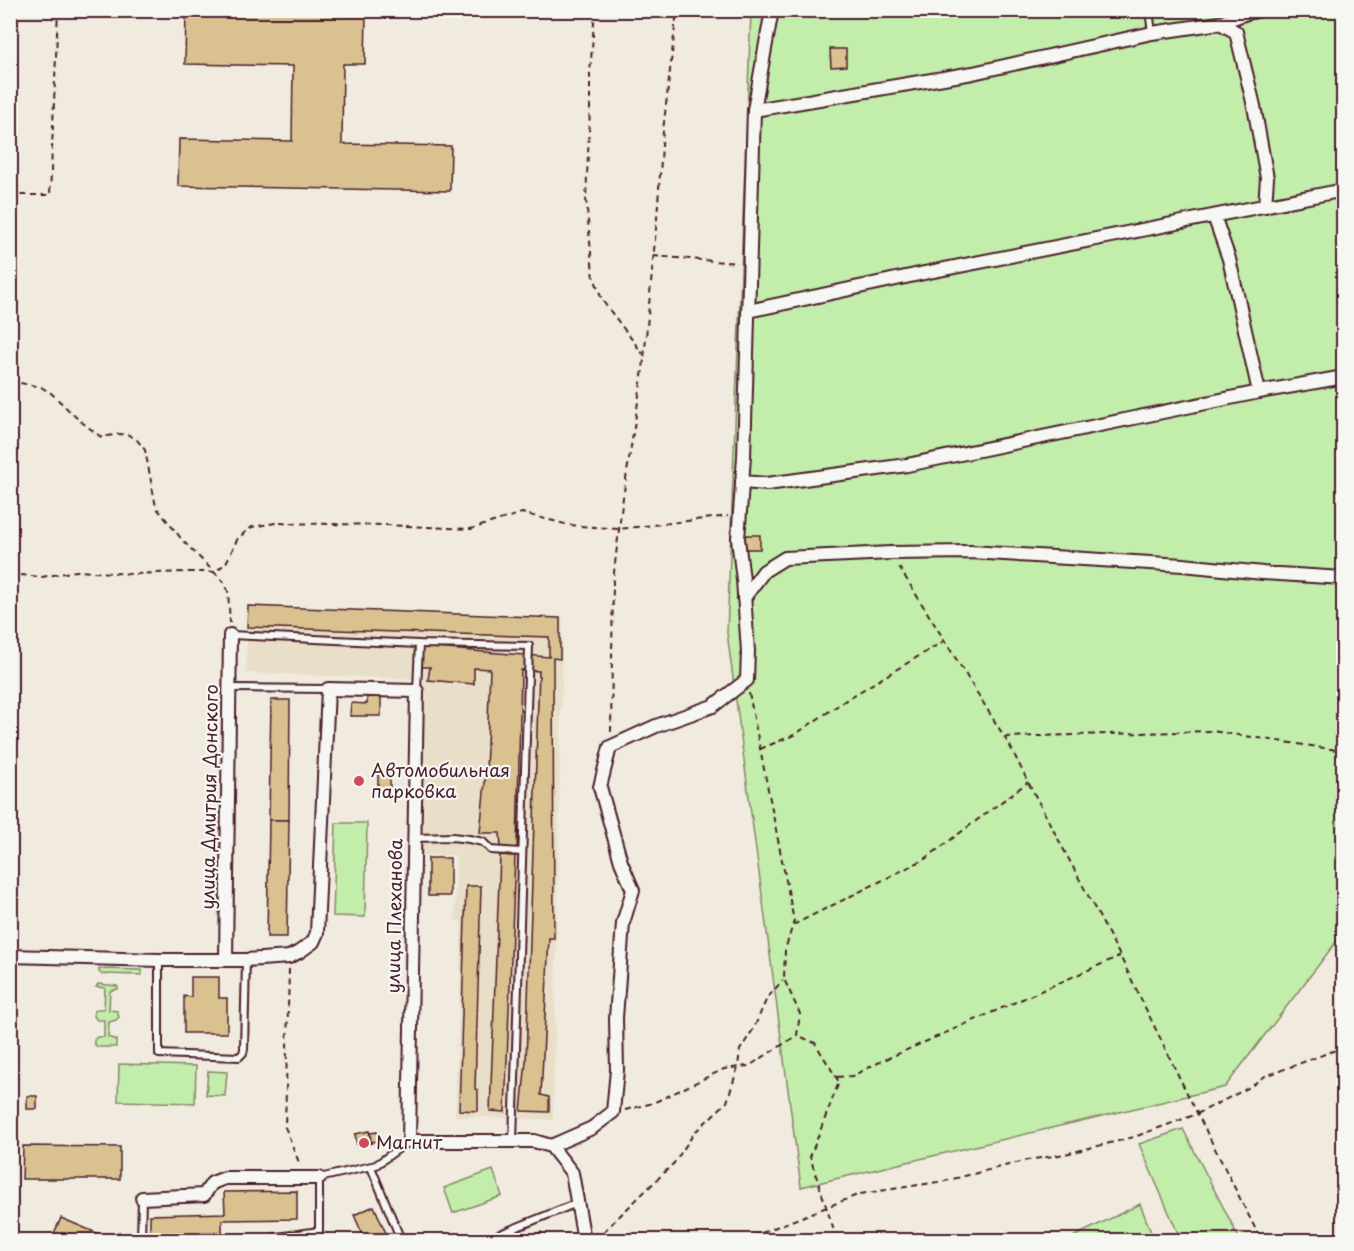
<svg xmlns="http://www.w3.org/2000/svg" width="1354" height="1251" viewBox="0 0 1354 1251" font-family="'Playpen Sans',sans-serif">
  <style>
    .built { fill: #e9dec7 }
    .green { fill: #c2edaa; stroke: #86866a; stroke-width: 1.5 }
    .building { fill: #dac190; stroke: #4a1f2b; stroke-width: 1.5 }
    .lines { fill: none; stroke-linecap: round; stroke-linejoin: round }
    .service-casing { stroke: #4a1f2b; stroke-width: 10 }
    .minor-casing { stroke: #4a1f2b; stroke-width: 16 }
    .path { stroke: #4a1f2b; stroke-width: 2; stroke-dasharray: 6 4.5; stroke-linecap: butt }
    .service { stroke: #f6f6f2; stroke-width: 6 }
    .minor { stroke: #f6f6f2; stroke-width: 12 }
    .poi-dot { fill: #d1495b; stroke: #f6f6f2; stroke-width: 2 }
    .labels { text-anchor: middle; stroke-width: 4.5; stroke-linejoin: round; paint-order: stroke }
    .poi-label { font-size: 18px; fill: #4a1f2b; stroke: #f6f6f2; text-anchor: start }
    .street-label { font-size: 18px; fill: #4a1f2b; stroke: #f6f6f2 }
  </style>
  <rect width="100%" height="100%" fill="#f0ebde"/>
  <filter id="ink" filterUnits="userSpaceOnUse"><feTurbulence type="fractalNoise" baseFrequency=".0167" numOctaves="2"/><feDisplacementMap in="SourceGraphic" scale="12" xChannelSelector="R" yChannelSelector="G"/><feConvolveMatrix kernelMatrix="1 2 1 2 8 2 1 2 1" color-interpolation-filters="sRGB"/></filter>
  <g filter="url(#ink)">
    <path class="built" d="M248,606l315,12 -10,502 -98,-4 7,-190 -2,-4 -5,-3 1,-64h-35l3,-176 -178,-6z"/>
    <g class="green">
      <path d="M751,11h593l-1,922 -118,154 -424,100 -74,-554z"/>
      <path d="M336,823h31l-2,94 -32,-1z"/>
      <path d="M99,969l43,1v5l-40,-1 -3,-2z"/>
      <path d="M98,984l19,2 1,1v2l-8,2 -1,19 8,1 2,6 -3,3 -7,2 -1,15 8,3v7h-18l-4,-3v-4l3,-3h7v-17h-7l-3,-4v-4l3,-3h7l1,-21 -9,-1z"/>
      <path d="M119,1064l77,2 -1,37 -77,-2z"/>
      <path d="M208,1071l19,1 -2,24 -19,-1z"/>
      <path d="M1183,1129l57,111h-59l-42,-96z"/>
      <path d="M493,1170l9,26 -49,17 -9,-25z"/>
      <path d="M1140,1204l14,36h-87z"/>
    </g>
    <g class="building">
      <path d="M186,10h188v3h-8l-1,51h-22l-1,80 109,2 -1,45 -272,-5 1,-47 113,2 1,-75 -108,-2z"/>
      <path d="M830,49h16v17l-15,1z"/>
      <path d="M744,535h16v14h-17z"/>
      <path d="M248,606l312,12v41l-7,-1 1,280h-5l-8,157 8,2v15l-28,-1 5,-50 13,-390 -18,-1 -4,179 -16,-2 -1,-14h-20l6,-61 4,-103 -16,-1v16l-46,-4 2,-13h-8v-20l127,10v-20l-302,-10z"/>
      <path d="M367,697h14v19h-31l1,-13 16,1z"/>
      <path d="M271,700h19l-1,120h-20z"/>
      <rect x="378" y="771" width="12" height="21"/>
      <path d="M269,820h20l-2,117h-20z"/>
      <path d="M500,855l15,1 -10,256 -15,-1z"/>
      <rect x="428" y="858" width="22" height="38"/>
      <path d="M466,886h15l-6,203 3,1v21l-19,-1z"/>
      <path d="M191,977h28v21h8v35h-43v-37l7,1z"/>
      <rect x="27" y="1096" width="10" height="13"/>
      <path d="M369,1131l3,12 -15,3 -2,-12z"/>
      <path d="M377,1132l2,9 -8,1 -1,-9z"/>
      <path d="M23,1146l97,1v32h-98z"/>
      <path d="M297,1191v28l-75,1v18l-72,1v-24l75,-2 -1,-21z"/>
      <path d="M374,1206l15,34h-24l-11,-25z"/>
      <path d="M61,1218l50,21 -1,1h-59z"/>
      <path d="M541,1232l4,8h-24z"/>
    </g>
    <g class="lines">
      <defs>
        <g id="service">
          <path d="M1149,10l3,23"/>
          <path d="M230,635l189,9 110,2 -16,495"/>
          <path d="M230,688l98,1"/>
          <path d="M417,691l2,-47"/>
          <path d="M415,838l37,-1 17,2 14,3 8,8 31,2"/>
          <path d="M159,960v94l80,3 4,-4 1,-4 2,-89"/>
          <path d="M371,1167l30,73"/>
          <path d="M141,1240l1,-42"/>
          <path d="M265,1240l6,-2 48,-7v-53l57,-13 33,-24"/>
          <path d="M485,1240l92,-37"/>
        </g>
        <g id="minor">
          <path d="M1220,23l16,9 18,74 13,72 -2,28"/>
          <path d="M754,110l219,-37 179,-40 68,-10 24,-9 16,-4"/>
          <path d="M1214,216l15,43 30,133"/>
          <path d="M748,311l176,-38 420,-83"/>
          <path d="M742,482l25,2 140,-19 352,-73 85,-15"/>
          <path d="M744,598l20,-27 21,-13 106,-5 79,-1 213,13 80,8 81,5"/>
          <path d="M10,956l149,4h87l43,-3 10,-5 14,-10 4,-9 11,-244 89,2 -8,450h125l17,5"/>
          <path d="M226,960l4,-325"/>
          <path d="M551,1146l41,-18 21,-16 4,-42 -1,-52 7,-95 10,-33 -12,-28 -21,-75 10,-40 46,-21 57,-20 34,-26 1,-29 -5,-71 -5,-41 6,-82 10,-347 18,-100"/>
          <path d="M551,1146l21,27 12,67"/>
          <path d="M142,1198l62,-3 8,-12 13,-5h94"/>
        </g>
      </defs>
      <use href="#service" class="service-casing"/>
      <use href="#minor" class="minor-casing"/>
      <g class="path">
        <path d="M595,10l-5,63v36l-4,90 7,75 9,26 41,54"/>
        <path d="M10,195h40l8,-185"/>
        <path d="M653,256l84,7"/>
        <path d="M10,381l31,6 10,6 28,27 22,17 19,-3 9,1 8,5 8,10 11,57 28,35 40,40 4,9 2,32"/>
        <path d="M899,567l111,179 18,36 92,174 64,131 77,153"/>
        <path d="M10,574l32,3 34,-6 57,3 51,-2h31l11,-9 12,-25 14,-11 23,-4 111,2 85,4 51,-16 47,12 50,4 109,-13"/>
        <path d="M749,693l45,228 -9,29 -1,29 16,35 -3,21 18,8 24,39 -29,75 27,83"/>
        <path d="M611,732l2,-151 9,-77 21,-134 14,-152 6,-87 14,-121"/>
        <path d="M1005,737l207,-6 132,20"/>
        <path d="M760,749l34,-14 55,-37 95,-57"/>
        <path d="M793,925l132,-66 103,-77"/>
        <path d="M289,969l-4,158 15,38"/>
        <path d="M837,1077l15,-1 32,-16 236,-104"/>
        <path d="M625,1110l28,-7 71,-34 25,-3 47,-30"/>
        <path d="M596,1239l78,-76 21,-31 32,-30 11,-35 2,-17 14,-22 13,-30 16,-18"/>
        <path d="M743,1240l117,-46 85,-13 83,-21 37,-6 69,-17 63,-23 53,-27 13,-10 81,-30"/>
      </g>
      <use href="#service" class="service"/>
      <use href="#minor" class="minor"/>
    </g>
  </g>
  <g class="poi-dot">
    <circle cx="359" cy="781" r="6"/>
    <circle cx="364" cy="1143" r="6"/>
  </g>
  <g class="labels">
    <g class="poi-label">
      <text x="371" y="777">Автомобильная<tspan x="371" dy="21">парковка</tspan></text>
      <text x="376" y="1149">Магнит</text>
    </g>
    <g class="street-label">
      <text transform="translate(210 797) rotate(-89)" y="6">улица Дмитрия Донского</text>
      <text transform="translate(395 916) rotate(-89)" y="6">улица Плеханова</text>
    </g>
  </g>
  <rect width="1354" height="1251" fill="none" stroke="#f6f6f2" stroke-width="36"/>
  <rect x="18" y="18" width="1318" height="1215" fill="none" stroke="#4a1f2b" stroke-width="2" filter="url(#ink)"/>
</svg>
